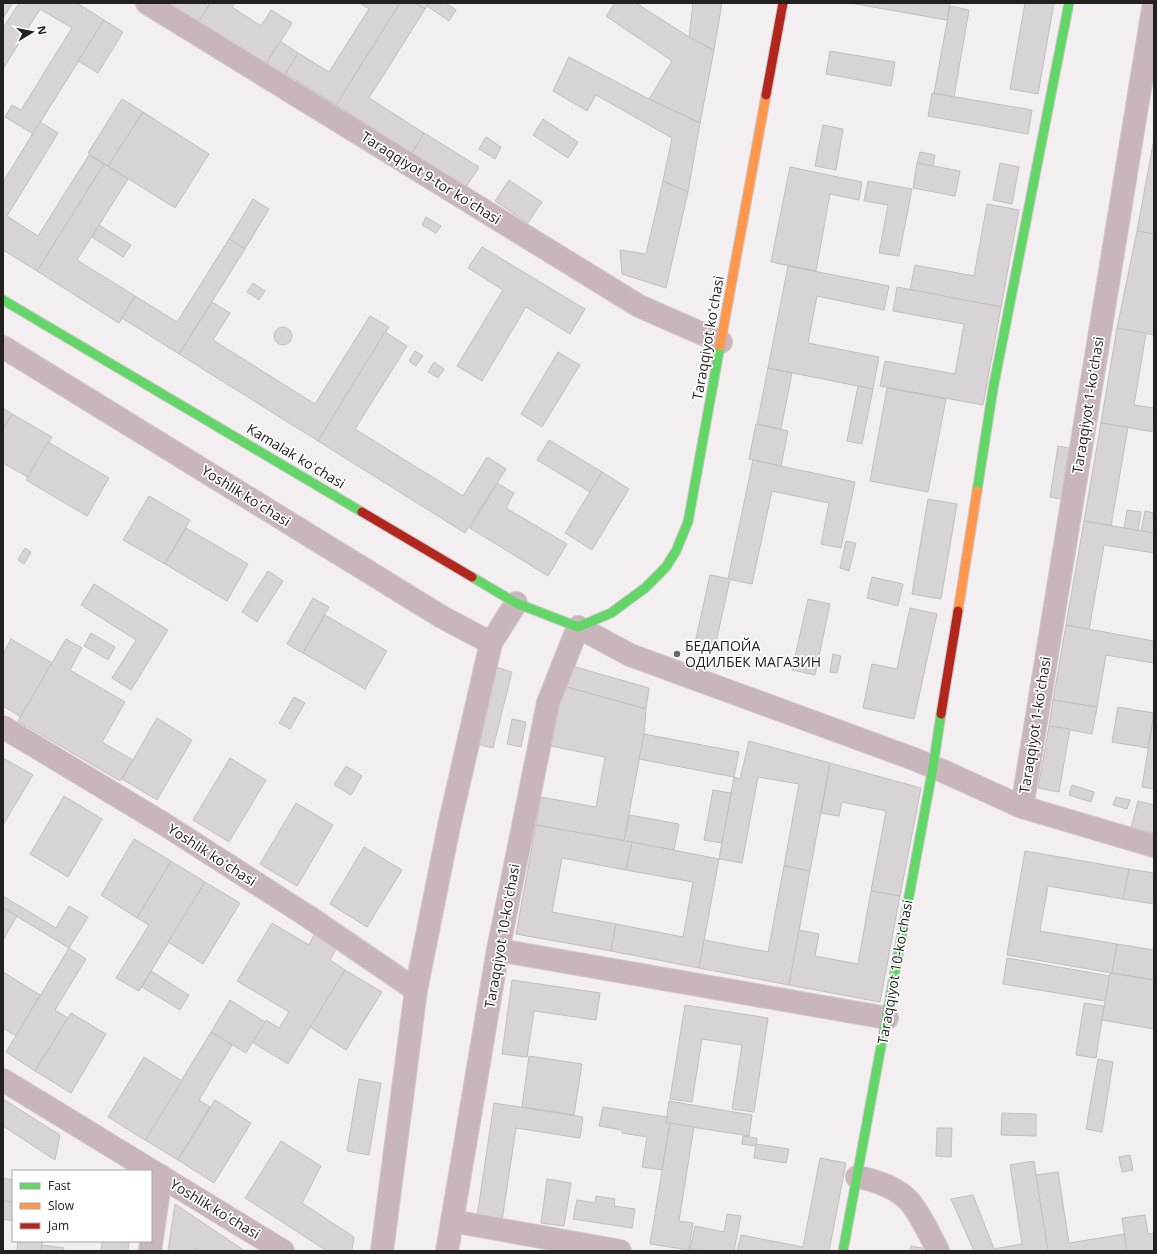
<svg xmlns="http://www.w3.org/2000/svg" width="1157" height="1254" viewBox="0 0 1157 1254" font-family="'Open Sans',sans-serif">
  <style>
    .building { fill: #d8d4d6; stroke: #c2bfc0 }
    .lines { fill: none; stroke-linecap: round; stroke-linejoin: round }
    .street-casing { stroke: #cdcacb; stroke-width: 24 }
    .fast-casing { stroke: #cdcacb; stroke-width: 11 }
    .slow-casing { stroke: #cdcacb; stroke-width: 11 }
    .jam-casing { stroke: #cdcacb; stroke-width: 11 }
    .street { stroke: #c8b6bc; stroke-width: 22 }
    .fast { stroke: #63d668; stroke-width: 9 }
    .slow { stroke: #ff974d; stroke-width: 9 }
    .jam { stroke: #b3261e; stroke-width: 9 }
    .poi-dot { fill: #6c6869; stroke: #fff; stroke-width: 1.5 }
    .labels { text-anchor: middle; stroke-width: 3.5; stroke-linejoin: round; paint-order: stroke }
    .street-label { font-size: 14px; fill: #232021; stroke: #fff }
    .poi-label { font-size: 14px; fill: #232021; stroke: #fff; text-anchor: start }
  </style>
  <rect width="100%" height="100%" fill="#f3eef0"/>
  <g class="building">
    <path d="M3,3h10l-10,15z"/>
    <path d="M19,3h58l27,17 -71,114 -28,-17 7,-12 9,5 51,-82 -32,-19 -37,60v-41z"/>
    <path d="M166,3h44l-12,20z"/>
    <path d="M210,3h25l-3,4 29,19 10,-16 21,13 -27,43 -67,-43z"/>
    <path d="M360,3h40l-64,102 -51,-32 13,-20 31,19 40,-63z"/>
    <path d="M400,3h15l10,6 -56,89 55,35 -12,20 -76,-48z"/>
    <path d="M415,3h14l-4,6z"/>
    <path d="M429,3h17l10,7 -7,11 -22,-15z"/>
    <path d="M615,3h21l53,34 25,13 -14,73 -51,-24 23,-38 -66,-45z"/>
    <path d="M693,3h29l-8,47 -25,-13z"/>
    <path d="M850,3h100l-3,17z"/>
    <path d="M1025,3h29l-16,91 -28,-5z"/>
    <path d="M950,6l19,4 -15,87 -20,-4z"/>
    <path d="M104,20l19,12 -25,41 -20,-12z"/>
    <path d="M280,41l18,12 -14,23 -18,-12z"/>
    <path d="M830,51l65,11 -4,24 -65,-12z"/>
    <path d="M569,57l80,42 51,24 -12,69 -25,-11 9,-43 -76,-43 -9,16 -34,-20z"/>
    <path d="M932,93l100,17 -4,24 -100,-18z"/>
    <path d="M122,99l21,13 -35,54 -20,-13z"/>
    <path d="M143,112l66,42 -34,54 -67,-42z"/>
    <path d="M543,119l35,23 -10,16 -35,-23z"/>
    <path d="M40,122l18,11 -51,83 31,20 51,-81 15,9 -67,107 -34,-21v-68z"/>
    <path d="M823,125l20,4 -7,41 -21,-4z"/>
    <path d="M424,133l55,34 -13,20 -54,-34z"/>
    <path d="M486,137l15,10 -6,12 -16,-10z"/>
    <path d="M1154,139v95l-17,-3z"/>
    <path d="M920,152l15,3 -2,12 -16,-4z"/>
    <path d="M917,163l43,8 -5,25 -42,-8z"/>
    <path d="M1000,163l19,4 -7,37 -19,-4z"/>
    <path d="M104,164l24,15 -51,81 58,36 -16,27 -82,-52z"/>
    <path d="M790,167l72,15 -3,18 -29,-6 -14,77 -45,-9z"/>
    <path d="M509,180l33,22 -14,21 -33,-22z"/>
    <path d="M663,181l25,11 -22,96 -44,-14 -2,-24 26,4z"/>
    <path d="M868,181l44,8 -13,67 -20,-3 9,-48 -24,-4z"/>
    <path d="M253,199l16,10 -24,40 -16,-10z"/>
    <path d="M987,204l32,6 -18,97 -91,-17 5,-25 59,11z"/>
    <path d="M426,217l15,9 -5,7 -14,-8z"/>
    <path d="M99,225l32,20 -8,12 -31,-20z"/>
    <path d="M1137,231l17,3v101l-37,-7z"/>
    <path d="M229,239l16,10 -66,105 -57,-36 13,-22 42,26z"/>
    <path d="M482,247l103,62 -15,25 -44,-27 -44,74 -25,-15 46,-76 -35,-22z"/>
    <path d="M788,266l101,20 -5,24 -67,-14 -9,47 71,14 -6,32 -105,-21z"/>
    <path d="M253,283l12,8 -6,9 -12,-8z"/>
    <path d="M897,287l104,20 -18,98 -103,-19 5,-25 70,13 9,-50 -71,-13z"/>
    <path d="M212,302l18,11 -17,27 102,64 55,-88 19,11 -71,114 -139,-87z"/>
    <circle cx="283" cy="336" r="9"/>
    <path d="M1117,328l29,5 -12,72 20,3v24l-53,-9z"/>
    <path d="M385,332l22,14 -52,83 108,67 24,-39 19,12 -41,64 -147,-92z"/>
    <path d="M415,351l8,5 -7,10 -7,-5z"/>
    <path d="M558,352l22,13 -38,62 -21,-13z"/>
    <path d="M434,362l10,7 -6,9 -10,-6z"/>
    <path d="M768,368l24,5 -11,56 -24,-5z"/>
    <path d="M858,386l15,3 -11,55 -15,-3z"/>
    <path d="M887,388l59,11 -18,93 -58,-11z"/>
    <path d="M3,408l9,6 -9,15z"/>
    <path d="M12,414l40,23 -24,40 -25,-14v-34z"/>
    <path d="M1101,423l27,4 -17,99 -27,-5z"/>
    <path d="M756,424l32,7 -7,35 -32,-7z"/>
    <path d="M549,440l53,32 -12,20 -53,-32z"/>
    <path d="M48,442l61,36 -22,38 -61,-36z"/>
    <path d="M1058,446l11,2 -8,51 -11,-2z"/>
    <path d="M753,460l102,22 -14,66 -20,-4 8,-41 -57,-12 -20,93 -24,-5z"/>
    <path d="M602,472l27,17 -37,61 -27,-17z"/>
    <path d="M497,483l17,10 -8,15 61,36 -19,32 -78,-48z"/>
    <path d="M149,496l41,24 -25,44 -42,-24z"/>
    <path d="M928,499l29,5 -16,95 -29,-5z"/>
    <path d="M1127,510l14,2 -3,19 -14,-3z"/>
    <path d="M1145,511l9,2v20l-13,-2z"/>
    <path d="M1084,521l70,12v20l-50,-8 -15,85 -23,-5z"/>
    <path d="M186,528l62,36 -21,37 -62,-37z"/>
    <path d="M846,541l10,2 -7,28 -9,-3z"/>
    <path d="M25,548l6,4 -7,12 -6,-4z"/>
    <path d="M268,571l15,10 -26,41 -15,-10z"/>
    <path d="M710,575l20,4 -15,68 -20,-4z"/>
    <path d="M872,577l31,7 -5,22 -31,-8z"/>
    <path d="M94,584l74,46 -37,60 -19,-12 24,-38 -55,-35z"/>
    <path d="M313,598l16,9 -26,46 -16,-9z"/>
    <path d="M808,599l22,5 -15,71 -23,-5z"/>
    <path d="M910,608l27,6 -23,105 -51,-11 9,-44 25,5z"/>
    <path d="M325,615l62,36 -22,38 -62,-36z"/>
    <path d="M1066,625l88,16v22l-48,-8 -9,52 -44,-7z"/>
    <path d="M91,633l24,14 -7,13 -24,-14z"/>
    <path d="M11,639l41,24 -31,54 -18,-11v-52z"/>
    <path d="M66,639l16,9 -12,22 55,32 -23,40 31,18 -13,21 -102,-60z"/>
    <path d="M833,654l8,2 -4,17 -7,-1z"/>
    <path d="M572,666l77,22 -3,21 -83,-23z"/>
    <path d="M496,667l16,5 -19,76 -17,-4z"/>
    <path d="M563,686l83,23 -2,25 -20,107 -88,-16 5,-28 55,10 9,-50 -54,-11z"/>
    <path d="M294,697l11,6 -15,26 -11,-6z"/>
    <path d="M1053,700l44,7 -5,27 -43,-8z"/>
    <path d="M1118,707l36,6 -6,35 -36,-6z"/>
    <path d="M157,718l35,22 -35,60 -35,-21z"/>
    <path d="M512,719l14,3 -5,25 -14,-3z"/>
    <path d="M1153,720h1v69l-12,-2z"/>
    <path d="M1049,726l21,3 -11,63 -21,-4z"/>
    <path d="M644,734l95,18 -5,25 -95,-18z"/>
    <path d="M749,741l81,22 -20,108 -26,-5 15,-82 -41,-7 -16,86 -23,-4 15,-82 6,2z"/>
    <path d="M3,758l30,17 -30,50z"/>
    <path d="M230,758l36,22 -37,62 -36,-22z"/>
    <path d="M830,763l91,25 -21,108 -29,-5 15,-80 -44,-9 -3,14 -18,-3z"/>
    <path d="M346,766l16,10 -11,19 -17,-10z"/>
    <path d="M1072,785l22,7 -3,10 -22,-7z"/>
    <path d="M713,790l18,3 -9,50 -18,-3z"/>
    <path d="M64,796l38,23 -34,58 -38,-23z"/>
    <path d="M1116,797l14,3 -3,9 -14,-4z"/>
    <path d="M1138,801l16,4v28l-23,-5z"/>
    <path d="M296,803l37,22 -36,61 -37,-22z"/>
    <path d="M629,815l50,9 -5,26 -50,-9z"/>
    <path d="M536,825l96,17 -6,28 -64,-12 -10,54 64,12 -5,27 -95,-17z"/>
    <path d="M134,839l37,22 -34,57 -36,-23z"/>
    <path d="M632,842l87,17 -20,109 -88,-17 5,-27 67,13 10,-55 -67,-12z"/>
    <path d="M364,847l38,23 -35,57 -37,-23z"/>
    <path d="M1025,851l104,18 -6,30 -75,-13 -8,45 77,13 -5,29 -105,-18z"/>
    <path d="M171,861l34,21 -66,109 -23,-13 33,-53 -12,-7z"/>
    <path d="M784,866l26,5 -21,114 -90,-17 5,-28 64,12z"/>
    <path d="M1129,869l25,4v31l-31,-5z"/>
    <path d="M205,882l35,21 -37,61 -35,-22z"/>
    <path d="M871,891l29,5 -20,106 -91,-17 10,-55 20,4 -4,22 43,8z"/>
    <path d="M3,896l53,32 13,-22 19,11 -19,31 -66,-40z"/>
    <path d="M3,908l14,8 -14,24z"/>
    <path d="M272,923l37,22 5,-10 22,14 -6,11 15,10 -57,94 -36,-22 14,-22 13,8 10,-16 -52,-31z"/>
    <path d="M1117,944l37,6v30l-42,-7z"/>
    <path d="M69,948l17,11 -31,51 13,8 -33,53 -29,-19z"/>
    <path d="M1007,958l103,18 -5,25 -102,-17z"/>
    <path d="M345,970l37,22 -36,58 -36,-23z"/>
    <path d="M151,971l38,24 -9,15 -38,-23z"/>
    <path d="M3,972l37,23 -24,41 -13,-8z"/>
    <path d="M1110,973l44,7v49l-52,-9z"/>
    <path d="M512,980l88,13 -4,27 -62,-9 -7,46 -25,-3z"/>
    <path d="M230,1000l35,22 -19,31 -35,-21z"/>
    <path d="M1084,1003l20,3 -8,52 -20,-3z"/>
    <path d="M685,1005l83,13 -14,94 -22,-3 10,-64 -40,-6 -10,63 -22,-3z"/>
    <path d="M71,1013l35,21 -35,59 -36,-22z"/>
    <path d="M211,1032l21,13 -33,55 11,7 -32,53 -33,-20z"/>
    <path d="M529,1056l53,8 -8,51 -52,-8z"/>
    <path d="M144,1057l38,24 -37,59 -37,-23z"/>
    <path d="M1098,1059l15,3 -11,70 -16,-3z"/>
    <path d="M359,1079l22,4 -12,72 -22,-4z"/>
    <path d="M3,1099l57,36 -5,25 -52,-34z"/>
    <path d="M215,1100l36,23 -37,60 -36,-23z"/>
    <path d="M669,1101l83,14 -3,21 -83,-13z"/>
    <path d="M494,1103l89,14 -3,21 -64,-10 -14,93 -25,-4z"/>
    <path d="M603,1107l64,10 -1,6h4l-8,47 -20,-3 5,-30 -25,-4v-3l-23,-4z"/>
    <path d="M1002,1113l34,1v22l-35,-1z"/>
    <path d="M670,1123l24,4 -15,94 14,2 -4,27 -39,-6z"/>
    <path d="M937,1128h15l-1,29 -15,-1z"/>
    <path d="M743,1136l14,2 -1,8 -14,-2z"/>
    <path d="M281,1141l40,25 -19,37 52,34 -2,14h-25l-82,-53z"/>
    <path d="M756,1144l33,5 -3,14 -32,-5z"/>
    <path d="M1130,1155l3,15 -11,2 -3,-15z"/>
    <path d="M820,1158l26,5 -17,88h-92l4,-16 62,12z"/>
    <path d="M1034,1161l14,90h-74l-23,-52 22,-4 21,54 28,-5 -12,-79z"/>
    <path d="M1058,1172l11,71 56,-9 2,17h-79l-12,-76z"/>
    <path d="M3,1178l10,2v22l-10,-1z"/>
    <path d="M547,1179l24,4 -7,43 -23,-3z"/>
    <path d="M596,1196l19,3 -1,7 21,3 -3,19 -59,-9 4,-19 18,3z"/>
    <path d="M3,1201l10,1v19l-10,-2z"/>
    <path d="M175,1204l70,47h-45l-5,-3v3h-27z"/>
    <path d="M727,1214l14,2 -7,35 -44,-1 5,-24 29,6z"/>
    <path d="M1145,1215l3,19 6,-1v18h-27l-5,-33z"/>
    <path d="M18,1241h24l-1,10h-24z"/>
    <path d="M102,1241h27l-1,10h-27z"/>
    <path d="M42,1245l22,3 -1,3h-22z"/>
    <path d="M911,1246l11,2 1,3h-13z"/>
  </g>
  <g class="lines">
    <defs>
      <g id="street">
        <path d="M147,3l492,303 82,36"/>
        <path d="M3,347l439,270 49,26"/>
        <path d="M3,727l161,97 145,93 107,73"/>
        <path d="M1022,807l132,-804"/>
        <path d="M498,950l389,68"/>
        <path d="M3,1080l280,171"/>
        <path d="M857,1177c18,3 41,11 53,25 12,15 20,33 28,49"/>
        <path d="M452,1221l168,30"/>
        <path d="M150,1251l11,-75"/>
        <path d="M382,1251l34,-261 33,-164 42,-183 25,-40"/>
        <path d="M447,1251l51,-301 50,-247 30,-76 52,28 284,104 31,13 77,35 132,39"/>
      </g>
      <g id="fast">
        <path d="M3,300l359,212"/>
        <path d="M977,491l16,-102 76,-386"/>
        <path d="M472,577l44,26 62,24 33,-14 34,-25 21,-21 10,-16 12,-29 32,-176"/>
        <path d="M843,1251l90,-484 8,-53"/>
      </g>
      <g id="slow">
        <path d="M720,346l46,-251"/>
        <path d="M958,611l19,-120"/>
      </g>
      <g id="jam">
        <path d="M766,95l17,-92"/>
        <path d="M362,512l110,65"/>
        <path d="M941,714l17,-103"/>
      </g>
    </defs>
    <use href="#street" class="street-casing"/>
    <use href="#fast" class="fast-casing"/>
    <use href="#slow" class="slow-casing"/>
    <use href="#jam" class="jam-casing"/>
    <use href="#street" class="street"/>
    <use href="#fast" class="fast"/>
    <use href="#slow" class="slow"/>
    <use href="#jam" class="jam"/>
  </g>
  <circle class="poi-dot" cx="677" cy="654" r="4"/>
  <g class="labels">
    <g class="street-label">
      <text transform="translate(431 178) rotate(32)" y="5">Taraqqiyot 9-tor koʻchasi</text>
      <text transform="translate(708 338) rotate(-80)" y="5">Taraqqiyot koʻchasi</text>
      <text transform="translate(1088 405) rotate(-81)" y="5">Taraqqiyot 1-koʻchasi</text>
      <text transform="translate(296 456) rotate(31)" y="5">Kamalak koʻchasi</text>
      <text transform="translate(246 496) rotate(32)" y="5">Yoshlik koʻchasi</text>
      <text transform="translate(1035 725) rotate(-81)" y="5">Taraqqiyot 1-koʻchasi</text>
      <text transform="translate(212 855) rotate(33)" y="5">Yoshlik koʻchasi</text>
      <text transform="translate(502 936) rotate(-80)" y="5">Taraqqiyot 10-koʻchasi</text>
      <text transform="translate(895 972) rotate(-80)" y="5">Taraqqiyot 10-koʻchasi</text>
      <text transform="translate(215 1209) rotate(31)" y="5">Yoshlik koʻchasi</text>
    </g>
    <g class="poi-label">
      <text x="685" y="651">БЕДАПОЙА<tspan x="685" dy="16">ОДИЛБЕК МАГАЗИН</tspan></text>
    </g>
  </g>
  <rect width="1157" height="1254" fill="none" stroke="#232021" stroke-width="8"/>
  <rect x="12" y="1170" width="140" height="72" fill="#ffffff" stroke="#a7a6a6"/>
  <rect x="20" y="1183" width="20" height="6" fill="#63d668" stroke="#a7a6a6"/>
  <text x="48" y="1190" font-size="12" fill="#232021">Fast</text>
  <rect x="20" y="1203" width="20" height="6" fill="#ff974d" stroke="#a7a6a6"/>
  <text x="48" y="1210" font-size="12" fill="#232021">Slow</text>
  <rect x="20" y="1223" width="20" height="6" fill="#b3261e" stroke="#a7a6a6"/>
  <text x="48" y="1230" font-size="12" fill="#232021">Jam</text>
  <g transform="translate(32 32) rotate(80)" stroke="#ffffff" stroke-width="3" paint-order="stroke">
  <path d="M0-3L7 15L0 10L-7 15Z" fill="#232021"/>
  <text y="-6" font-size="11" font-weight="bold" text-anchor="middle" fill="#232021">N</text>
  </g>
</svg>
